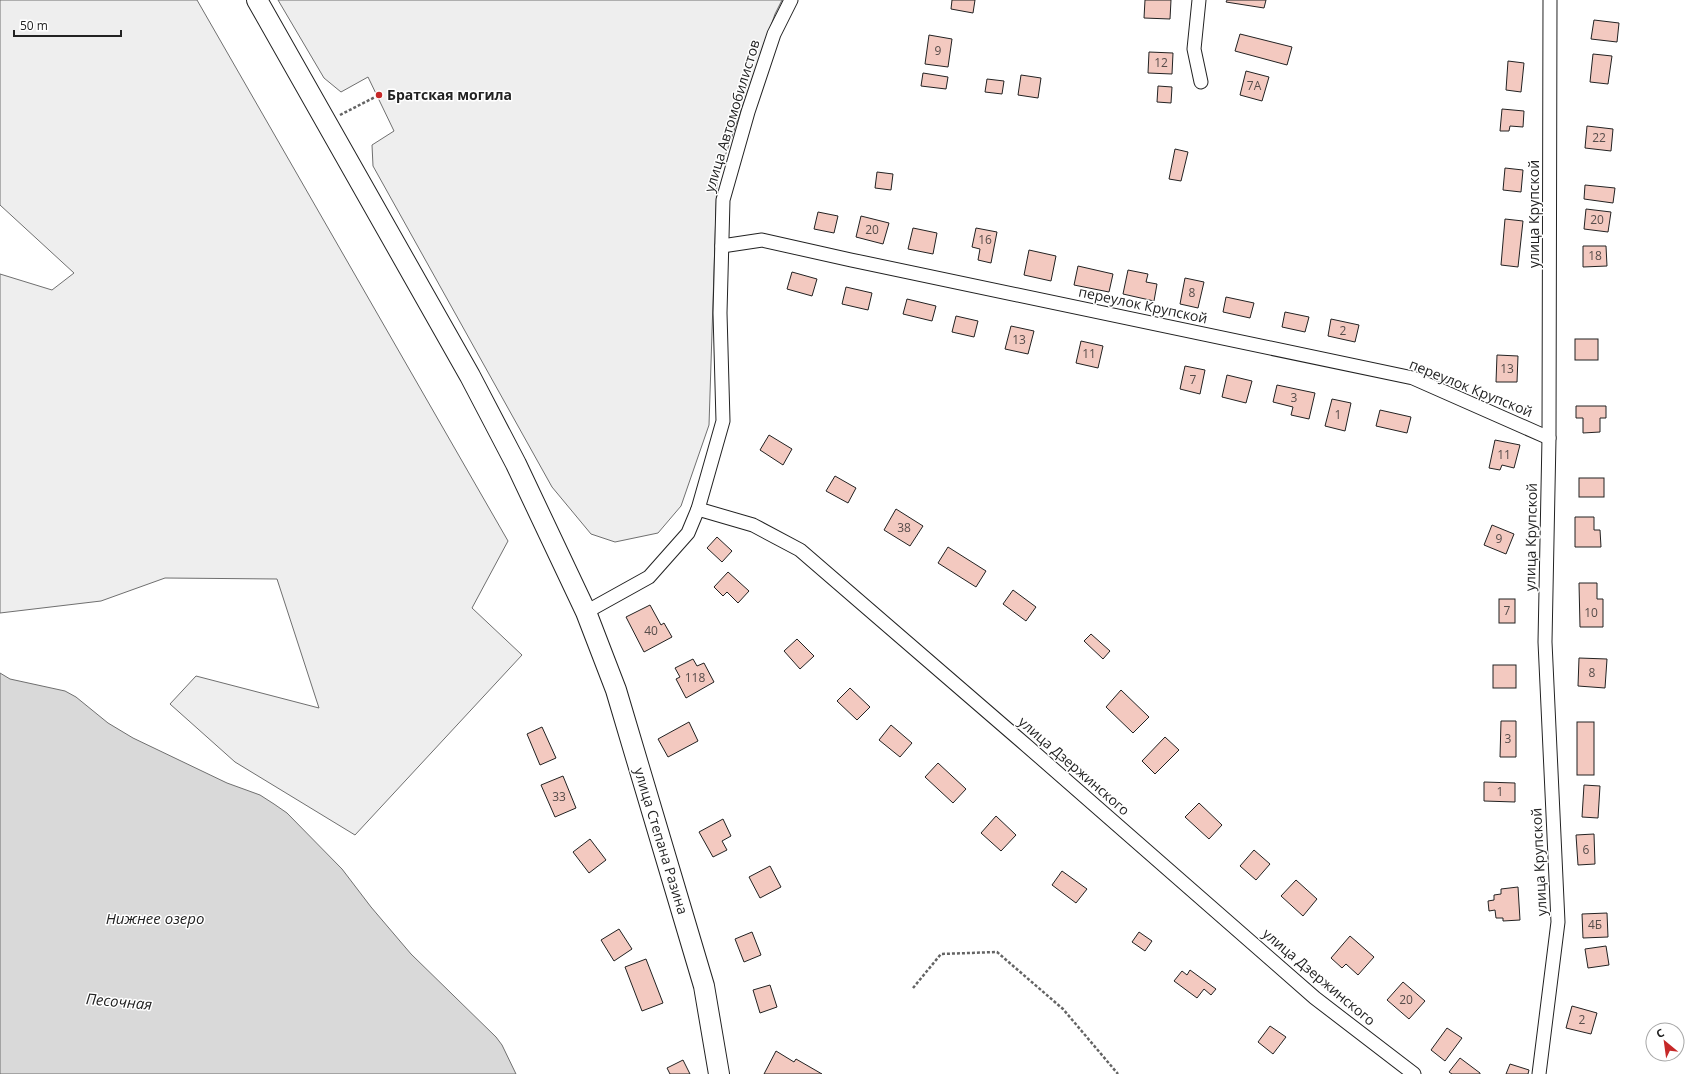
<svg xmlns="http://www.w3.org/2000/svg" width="1697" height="1074" viewBox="0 0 1697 1074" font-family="'Open Sans',sans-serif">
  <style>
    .green { fill: #eee; stroke: #6f6f6f }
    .water { fill: #d9d9d9; stroke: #6f6f6f }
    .building { fill: #f3c9c0; stroke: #222 }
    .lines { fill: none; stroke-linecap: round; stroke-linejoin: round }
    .street-casing { stroke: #222; stroke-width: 15 }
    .primary-casing { stroke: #222; stroke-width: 22 }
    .path { stroke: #646464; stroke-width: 2.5; stroke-dasharray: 3 2; stroke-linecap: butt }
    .street { stroke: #fff; stroke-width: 13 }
    .primary { stroke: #fff; stroke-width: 20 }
    .poi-dot { fill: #c62828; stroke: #fff; stroke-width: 1.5 }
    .labels { text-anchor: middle; stroke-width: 3; stroke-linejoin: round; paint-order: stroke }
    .number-label { font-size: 12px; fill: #564c4a }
    .poi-label { font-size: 14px; font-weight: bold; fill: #222; stroke: #fff; text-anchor: start }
    .street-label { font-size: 14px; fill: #222; stroke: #fff }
    .water-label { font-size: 15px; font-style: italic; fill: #222; stroke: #fff }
  </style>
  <rect width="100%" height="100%" fill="#fff"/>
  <g class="green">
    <path d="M0,0h197l311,541 -36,67 50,47 -167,180 -120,-73 -65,-58 26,-28 123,32 -42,-129 -112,-1 -64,23 -101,12v-339l52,16 22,-17 -74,-68z"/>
    <path d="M278,0h504l-7,14 -58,165 -8,246 -28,81 -23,27 -43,9 -24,-8 -39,-47 -179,-321 -1,-21 22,-14 -26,-54 -27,15 -17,-14z"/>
  </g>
  <path class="water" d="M0,673l10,6 55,12 11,6 32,26 25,15 94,45 33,12 14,9 13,9 55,56 29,38 40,47 85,83 6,8 14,29h-516z"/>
  <g class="building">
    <path d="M952,0h23l-2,13 -22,-4z"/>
    <path d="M1145,0h26l-1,19 -26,-1z"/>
    <path d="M1227,0h39l-2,8 -38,-6z"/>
    <path d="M1594,20l25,3 -2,19 -26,-3z"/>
    <path d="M1240,34l52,13 -5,18 -52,-14z"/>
    <path d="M929,35l23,4 -4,28 -23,-3z"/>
    <path d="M1149,52l24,1 -1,21 -24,-1z"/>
    <path d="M1593,54l19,2 -4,28 -18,-2z"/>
    <path d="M1508,61l16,2 -3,29 -15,-2z"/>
    <path d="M1246,71l23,6 -7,24 -22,-6z"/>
    <path d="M923,73l25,4 -2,12 -25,-3z"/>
    <path d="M1021,75l20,3 -3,20 -20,-3z"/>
    <path d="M987,79l17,2 -2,13 -17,-2z"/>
    <path d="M1158,86l14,1 -1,16 -14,-1z"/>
    <path d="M1502,109l22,2 -1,16 -13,-1 -1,5h-9z"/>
    <path d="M1587,126l26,3 -2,22 -26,-3z"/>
    <path d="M1175,149l13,3 -7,29 -12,-2z"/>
    <path d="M1505,168l18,2 -2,22 -18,-2z"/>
    <path d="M877,172l16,2 -2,16 -16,-2z"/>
    <path d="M1585,185l30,3 -2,15 -29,-4z"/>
    <path d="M1586,209l25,3 -3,20 -24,-3z"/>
    <path d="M818,212l20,4 -4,17 -20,-4z"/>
    <path d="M861,216l28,7 -6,21 -27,-7z"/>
    <path d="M1505,219l18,2 -5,46 -17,-2z"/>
    <path d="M913,228l24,5 -4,21 -25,-5z"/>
    <path d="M976,228l21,4 -6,31 -13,-3 2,-11 -8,-2z"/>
    <path d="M1583,246h23l1,20 -24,1z"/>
    <path d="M1029,250l27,6 -5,25 -27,-6z"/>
    <path d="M1078,266l35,8 -4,18 -35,-7z"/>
    <path d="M1128,270l20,4 -2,8 11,2 -3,17 -31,-7z"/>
    <path d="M792,272l25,7 -5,17 -25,-7z"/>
    <path d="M1185,278l19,4 -6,26 -18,-4z"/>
    <path d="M846,287l26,6 -4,17 -26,-6z"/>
    <path d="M1226,297l28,6 -4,15 -27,-6z"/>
    <path d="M907,299l29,7 -4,15 -29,-7z"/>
    <path d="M1285,312l24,5 -4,15 -23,-5z"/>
    <path d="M956,316l22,5 -4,16 -22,-5z"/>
    <path d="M1331,319l28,6 -4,17 -27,-6z"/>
    <path d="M1011,326l23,5 -6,23 -23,-5z"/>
    <rect x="1575" y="339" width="23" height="21"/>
    <path d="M1081,341l22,5 -5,22 -22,-5z"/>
    <path d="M1497,355l21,1 -1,26h-21z"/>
    <path d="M1185,366l20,4 -5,24 -20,-5z"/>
    <path d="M1227,375l25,6 -6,22 -24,-6z"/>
    <path d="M1277,385l38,8 -6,26 -18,-4 2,-8 -20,-5z"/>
    <path d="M1332,399l19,4 -6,28 -20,-5z"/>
    <path d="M1576,406h30v12h-6v14l-17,1v-15h-7z"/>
    <path d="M1380,410l31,7 -4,16 -31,-7z"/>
    <path d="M769,435l23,14 -9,16 -23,-15z"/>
    <path d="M1495,440l25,5 -6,23 -12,-3 -2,5 -11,-2z"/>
    <path d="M835,476l21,12 -8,15 -22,-12z"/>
    <rect x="1579" y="478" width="25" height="19"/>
    <path d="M896,509l27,17 -13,20 -26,-16z"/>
    <path d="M1575,517h19v13h6l1,17h-26z"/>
    <path d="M1492,525l22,9 -8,20 -22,-9z"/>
    <path d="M717,537l15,14 -10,11 -15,-14z"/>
    <path d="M948,547l38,24 -10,16 -38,-24z"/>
    <path d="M728,572l21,19 -11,12 -11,-11 -4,4 -9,-9z"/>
    <path d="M1579,583h18v16h6v28h-23z"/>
    <path d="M1013,590l23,17 -10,14 -23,-17z"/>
    <rect x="1499" y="599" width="16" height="24"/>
    <path d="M650,605l11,20 3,-2 8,14 -28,15 -18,-35z"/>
    <path d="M1091,634l19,17 -7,8 -19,-18z"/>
    <path d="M797,639l17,17 -14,13 -16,-18z"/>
    <path d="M1579,658l28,1 -2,29 -27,-2z"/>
    <path d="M693,659l4,7 7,-3 10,19 -28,16 -10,-19 4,-2 -5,-9z"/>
    <rect x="1493" y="665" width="23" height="23"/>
    <path d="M850,688l20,19 -13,13 -20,-19z"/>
    <path d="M1121,690l28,27 -16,16 -27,-26z"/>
    <path d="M1501,721h15v36h-16z"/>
    <path d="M689,722l9,19 -30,16 -10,-18z"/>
    <rect x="1577" y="722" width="17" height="53"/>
    <path d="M891,725l21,18 -12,14 -21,-17z"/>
    <path d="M542,727l14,31 -16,7 -13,-31z"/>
    <path d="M1165,737l14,13 -24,24 -13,-13z"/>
    <path d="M938,763l28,26 -13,14 -28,-26z"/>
    <path d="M563,776l13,32 -21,9 -14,-32z"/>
    <path d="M1484,782l31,1v19l-31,-1z"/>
    <path d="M1584,785l16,1 -2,32 -16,-1z"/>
    <path d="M1199,803l23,22 -13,14 -24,-22z"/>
    <path d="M996,816l20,19 -15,16 -20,-18z"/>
    <path d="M723,819l8,17 -9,5 5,9 -14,7 -14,-25z"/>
    <path d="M1594,834l1,30 -17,1 -2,-30z"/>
    <path d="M590,839l16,21 -17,13 -16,-21z"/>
    <path d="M1254,850l16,14 -14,16 -16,-14z"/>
    <path d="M770,866l11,21 -21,11 -11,-21z"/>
    <path d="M1062,871l25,18 -11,14 -24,-18z"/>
    <path d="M1296,880l21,19 -14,17 -22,-20z"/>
    <path d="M1518,887l2,33 -17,1v-3h-7l-1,-8 -6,1 -1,-10 6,-1v-5l7,-1v-5z"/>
    <path d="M1607,913l1,24 -25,1 -1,-24z"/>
    <path d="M619,929l13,20 -18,12 -13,-21z"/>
    <path d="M752,932l9,23 -17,7 -9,-23z"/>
    <path d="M1139,932l13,9 -7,10 -13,-9z"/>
    <path d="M1350,936l24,21 -16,18 -12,-11 -4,4 -11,-10z"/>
    <path d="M1606,946l3,19 -21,3 -3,-19z"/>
    <path d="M646,959l17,44 -21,8 -17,-44z"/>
    <path d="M1190,970l26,19 -5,6 -7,-6 -7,9 -23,-17 8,-10 5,4z"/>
    <path d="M1403,982l22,19 -16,18 -22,-19z"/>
    <path d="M770,985l7,22 -17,6 -7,-23z"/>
    <path d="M1572,1006l25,7 -6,21 -25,-6z"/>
    <path d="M1270,1026l16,11 -13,17 -15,-12z"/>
    <path d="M1447,1028l15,10 -17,23 -14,-11z"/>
    <path d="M776,1051l18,11 2,-3 26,15h-58z"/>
    <path d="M1460,1058l20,15v1h-28l-3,-2z"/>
    <path d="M683,1060l7,14h-20l-3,-6z"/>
    <path d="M1510,1064l19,6 -1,4h-22z"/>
  </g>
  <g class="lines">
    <defs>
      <g id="street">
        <path d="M1199,0l-5,49 7,33"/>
        <path d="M722,246l40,-6 89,20 562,118 136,60"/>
        <path d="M698,509l55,16 47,25 227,196 288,252 99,76"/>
        <path d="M586,612l63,-35 39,-44 10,-24 25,-88 -3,-108 3,-113 25,-88 26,-78 17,-34"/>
        <path d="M1539,1074l19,-152 -13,-280 4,-204 1,-438"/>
      </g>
      <path id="primary" d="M257,0l213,376 46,88 70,148 30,78 88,296 15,88"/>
    </defs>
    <use href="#street" class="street-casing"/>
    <use href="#primary" class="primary-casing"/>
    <g class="path">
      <path d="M340,115l39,-20"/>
      <path d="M913,988l28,-34 56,-2 66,57 55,65"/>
    </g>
    <use href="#street" class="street"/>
    <use href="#primary" class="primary"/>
  </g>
  <circle class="poi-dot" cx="379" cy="95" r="4"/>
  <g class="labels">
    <g class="number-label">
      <text x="938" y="55">9</text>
      <text x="1161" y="67">12</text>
      <text x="1254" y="90">7А</text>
      <text x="1599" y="142">22</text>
      <text x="1597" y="224">20</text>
      <text x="872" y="234">20</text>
      <text x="985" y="244">16</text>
      <text x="1595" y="260">18</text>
      <text x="1192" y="297">8</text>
      <text x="1343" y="335">2</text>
      <text x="1019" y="344">13</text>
      <text x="1089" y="358">11</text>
      <text x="1507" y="373">13</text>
      <text x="1193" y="384">7</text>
      <text x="1294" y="402">3</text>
      <text x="1338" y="419">1</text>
      <text x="1504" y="459">11</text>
      <text x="904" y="532">38</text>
      <text x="1499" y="543">9</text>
      <text x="1507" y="615">7</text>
      <text x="1591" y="617">10</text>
      <text x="651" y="635">40</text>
      <text x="1592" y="677">8</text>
      <text x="695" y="682">118</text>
      <text x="1508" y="743">3</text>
      <text x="1500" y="796">1</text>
      <text x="559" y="801">33</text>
      <text x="1586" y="854">6</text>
      <text x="1595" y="929">4Б</text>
      <text x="1406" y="1004">20</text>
      <text x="1582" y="1024">2</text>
    </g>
    <g class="poi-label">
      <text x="387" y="100">Братская могила</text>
    </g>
    <g class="street-label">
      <text transform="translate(732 116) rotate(-73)" y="5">улица Автомобилистов</text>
      <text transform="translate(1534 214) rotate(-90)" y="5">улица Крупской</text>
      <text transform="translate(1143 305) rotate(12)" y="5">переулок Крупской</text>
      <text transform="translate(1471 388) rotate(22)" y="5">переулок Крупской</text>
      <text transform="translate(1531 537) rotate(-89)" y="5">улица Крупской</text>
      <text transform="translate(1074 766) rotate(41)" y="5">улица Дзержинского</text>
      <text transform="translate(661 841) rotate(73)" y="5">улица Степана Разина</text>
      <text transform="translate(1539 862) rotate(-93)" y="5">улица Крупской</text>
      <text transform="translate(1319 977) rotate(40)" y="5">улица Дзержинского</text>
    </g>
    <g class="water-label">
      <text x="155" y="924">Нижнее озеро</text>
      <text transform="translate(119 1002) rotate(5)" y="5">Песочная</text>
    </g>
  </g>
  <g transform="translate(1665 1042) rotate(331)"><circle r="19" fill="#ffffff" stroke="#a7a7a7"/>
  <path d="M0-3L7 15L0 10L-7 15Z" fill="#c62828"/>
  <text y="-6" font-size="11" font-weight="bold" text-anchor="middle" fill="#222222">С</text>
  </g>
  <path d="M14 30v6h107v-6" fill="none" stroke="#222222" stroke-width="2"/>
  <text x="20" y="30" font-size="12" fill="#222222" stroke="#ffffff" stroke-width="3" paint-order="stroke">50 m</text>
</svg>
